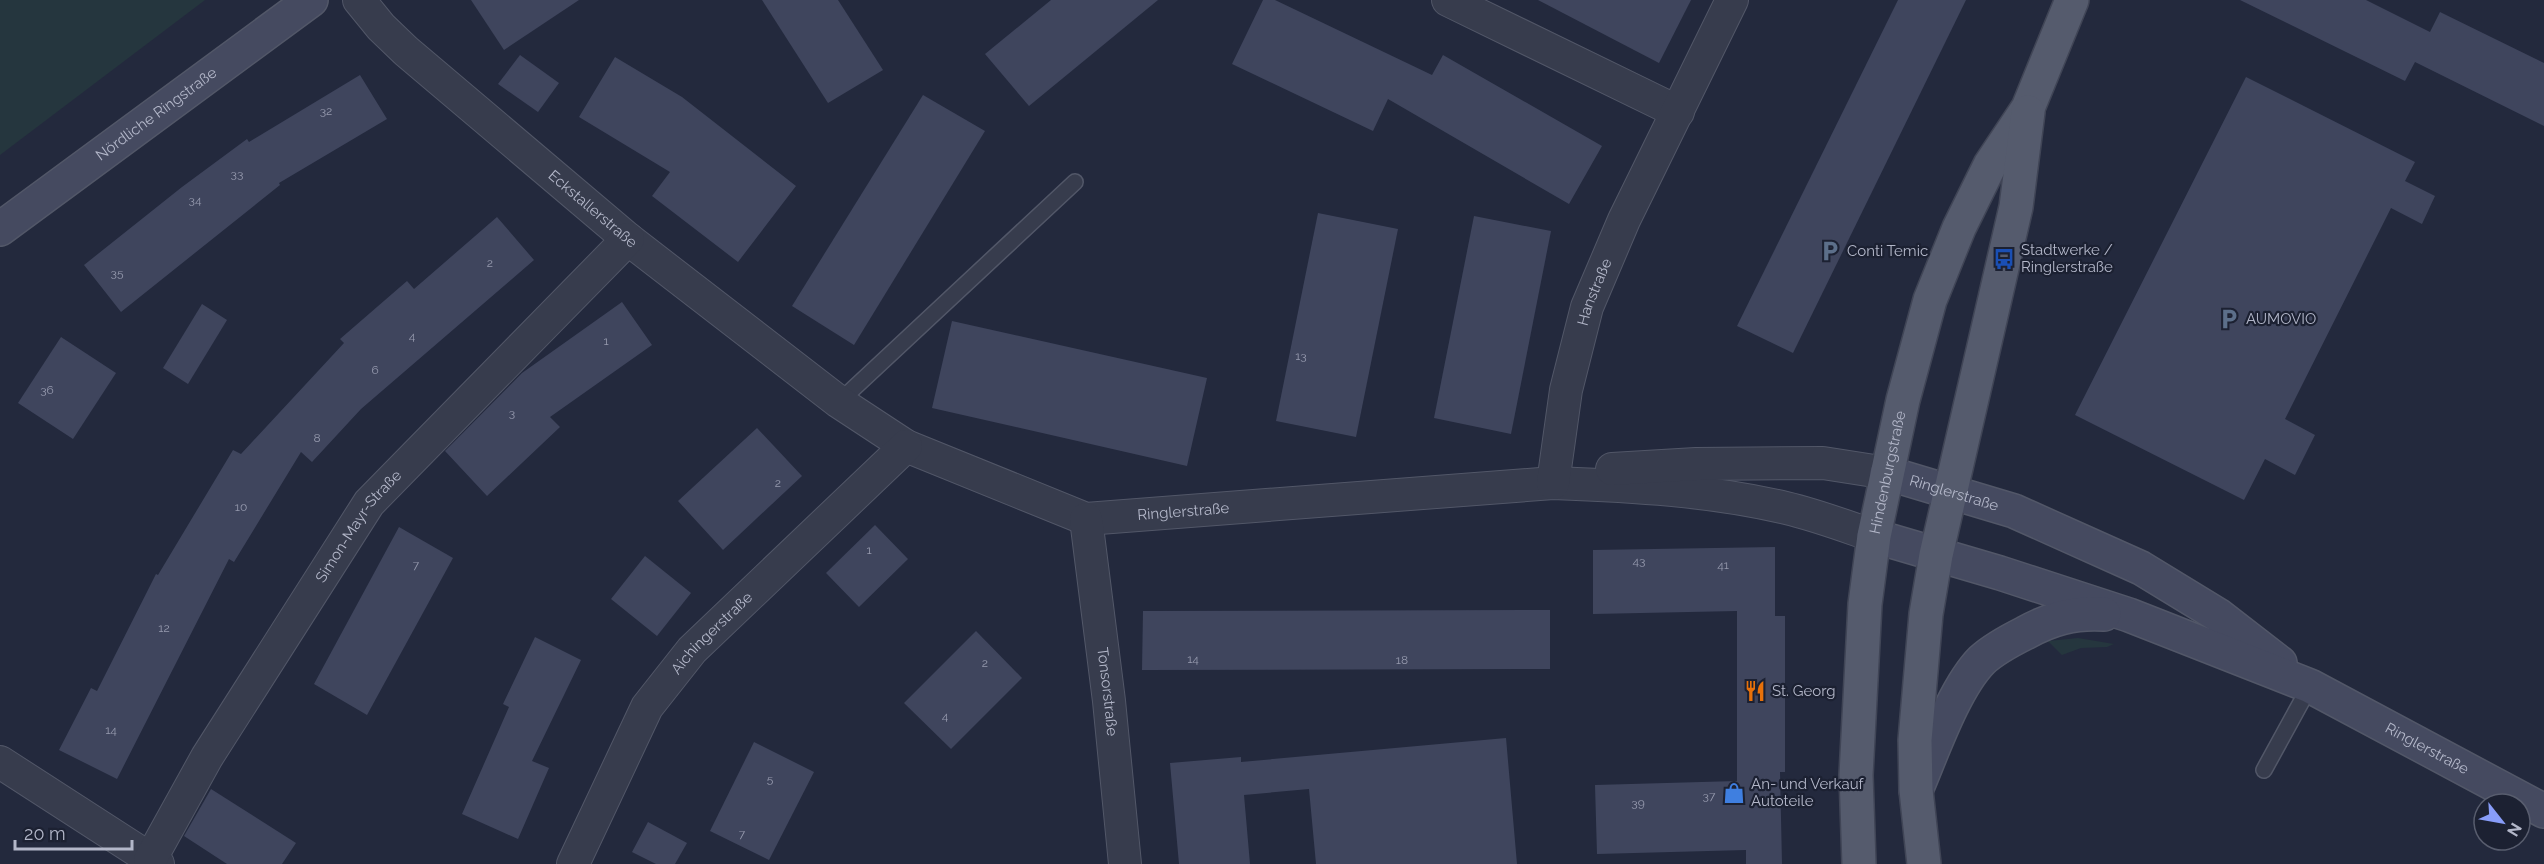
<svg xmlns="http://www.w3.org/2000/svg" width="2544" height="864" viewBox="0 0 2544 864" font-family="Raleway,sans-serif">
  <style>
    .green { fill: #25363e }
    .building { fill: #3f455d }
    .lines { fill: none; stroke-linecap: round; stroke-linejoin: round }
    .lane-casing { stroke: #525768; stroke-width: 18 }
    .street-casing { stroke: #525768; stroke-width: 34 }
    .secondary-casing { stroke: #525768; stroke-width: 36 }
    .primary-casing { stroke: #404556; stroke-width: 36 }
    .lane { stroke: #373c4d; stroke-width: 15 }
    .street { stroke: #373c4d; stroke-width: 32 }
    .secondary { stroke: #454a60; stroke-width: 33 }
    .primary { stroke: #555b6d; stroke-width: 33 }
    .labels { text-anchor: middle; stroke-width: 4.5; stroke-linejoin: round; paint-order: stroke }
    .number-label { font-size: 12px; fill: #969aae }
    .street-label { font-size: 15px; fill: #b3b7c9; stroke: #1c2132 }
    .poi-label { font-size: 15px; fill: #b3b7c9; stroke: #1c2132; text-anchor: start }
  </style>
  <rect width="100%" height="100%" fill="#23293d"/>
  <g class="green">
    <path d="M0,0h205l-205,155z"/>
    <path d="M2078,638l36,6 -7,3 -26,1 -19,7 -14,-14z"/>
  </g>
  <g class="building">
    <path d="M471,0h108l-75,50z"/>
    <path d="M762,0h76l45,70 -55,33z"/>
    <path d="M1051,0h107l-129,106 -44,-52z"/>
    <path d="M1263,0h12l157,75 11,-20 159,91 -33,58 -181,-105 -15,32 -141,-67z"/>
    <path d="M1538,0h153l-32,63z"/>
    <path d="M1898,0h68l-173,353 -56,-27z"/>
    <path d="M2240,0h126l64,32 10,-20 104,51v63l-129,-64 -10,19z"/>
    <path d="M520,55l39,28 -21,29 -40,-28z"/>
    <path d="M615,57l67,40 114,89 -58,76 -86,-66 18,-24 -91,-55z"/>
    <path d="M360,75l27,44 -108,64 1,2 -159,127 -37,-47 98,-78 65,-48 2,3z"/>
    <path d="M2246,77l169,85 -10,19 30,15 -13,28 -31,-16 -106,211 30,16 -20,40 -30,-16 -21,41 -169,-85z"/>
    <path d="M923,95l62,36 -131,214 -62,-39z"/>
    <path d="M1318,213l80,16 -42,208 -80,-16z"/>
    <path d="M1474,216l77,15 -40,203 -77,-16z"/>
    <path d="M497,217l37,43 -173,149 -49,53 -11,-10 -67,110 -5,-3 -112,220 -58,-29 32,-62 6,3 59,-117 2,1 75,-125 8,4 103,-111 -4,-4 67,-58 7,8z"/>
    <path d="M622,302l30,43 -102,72 10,10 -73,69 -42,-45 77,-78z"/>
    <path d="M202,304l25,16 -39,64 -25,-16z"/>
    <path d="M952,321l255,57 -20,88 -255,-58z"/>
    <path d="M61,337l55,36 -43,66 -55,-36z"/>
    <path d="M757,428l45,48 -79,74 -45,-49z"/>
    <path d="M875,525l33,34 -49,48 -33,-34z"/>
    <path d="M399,527l54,31 -86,157 -53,-31z"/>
    <path d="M1775,547v69h10v156h-5l2,92h-36v-14l-149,4 -2,-69 142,-4v-170l-144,3v-64z"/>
    <path d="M645,556l46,37 -34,43 -46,-37z"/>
    <path d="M1550,610v59l-408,1 1,-59z"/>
    <path d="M976,631l46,47 -71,71 -47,-46z"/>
    <path d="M535,637l46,23 -49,101 17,7 -31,71 -56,-25 47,-107 -6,-3z"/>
    <path d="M1506,738l11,126h-201l-7,-75 -65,6 6,69h-71l-9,-101 71,-6v5z"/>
    <path d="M754,742l60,30 -45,88 -59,-29z"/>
    <path d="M211,789l85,54 -14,21h-55l-43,-28z"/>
    <path d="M648,822l39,21 -12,21h-19l-24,-12z"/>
  </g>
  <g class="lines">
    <defs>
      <g id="lane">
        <path d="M839,402l236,-220"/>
        <path d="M2264,770l46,-84"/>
      </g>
      <g id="street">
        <path id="s1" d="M359,0l22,27 25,24 222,188 211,163 67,44 180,73 467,-36c78,3 157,7 233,25 30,7 59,18 88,28"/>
        <path d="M1448,0l230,112"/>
        <path d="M1612,469l84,-5 127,-1 64,10"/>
        <path id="s2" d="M1553,483l13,-93 21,-83 37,-87 108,-220"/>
        <path id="s3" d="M1086,519l23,182 16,163"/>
        <path d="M0,762l158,102"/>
        <path id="s4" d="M150,860l57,-103 162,-254 259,-264"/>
        <path id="s5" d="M573,864l74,-157 45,-57 214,-204"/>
      </g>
      <g id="secondary">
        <path id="s6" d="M0,229l311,-229"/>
        <path id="s7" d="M1887,473l127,38 127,57 77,47 62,48"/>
        <path id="s8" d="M1874,536l126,37 129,42 181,71 234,125"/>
        <path d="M1916,790c16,-37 38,-102 66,-130 12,-11 29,-20 43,-27 25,-14 49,-21 79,-19"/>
      </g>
      <g id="primary">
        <path id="s9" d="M1859,864l-3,-89 9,-171 9,-68 29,-136 27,-100 29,-72 31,-63 38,-57 44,-108"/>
        <path d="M1924,864l-8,-74 -1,-50 11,-126 10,-59 80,-348 12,-95"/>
      </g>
    </defs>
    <use href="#lane" class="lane-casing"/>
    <use href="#street" class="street-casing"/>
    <use href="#secondary" class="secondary-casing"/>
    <use href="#primary" class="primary-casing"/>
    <use href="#lane" class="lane"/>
    <use href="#street" class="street"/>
    <use href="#secondary" class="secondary"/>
    <use href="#primary" class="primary"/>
  </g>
  <defs>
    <symbol id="parking-bare" viewBox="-9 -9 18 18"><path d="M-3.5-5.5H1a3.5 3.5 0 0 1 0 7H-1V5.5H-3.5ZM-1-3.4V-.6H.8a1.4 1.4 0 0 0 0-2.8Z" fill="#5c6f8a" stroke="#1c2132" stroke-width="2.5" paint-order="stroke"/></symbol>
    <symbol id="bus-bare" viewBox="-9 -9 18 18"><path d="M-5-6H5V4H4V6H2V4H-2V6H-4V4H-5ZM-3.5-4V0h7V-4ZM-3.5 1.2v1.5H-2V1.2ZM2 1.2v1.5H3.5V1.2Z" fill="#1a4fb4" stroke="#1c2132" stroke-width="2.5" paint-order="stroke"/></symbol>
    <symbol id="restaurant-bare" viewBox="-9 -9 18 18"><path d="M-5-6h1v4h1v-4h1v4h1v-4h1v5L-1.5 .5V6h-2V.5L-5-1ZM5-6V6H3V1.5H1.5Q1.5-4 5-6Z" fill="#e8710a" stroke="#1c2132" stroke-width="2.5" paint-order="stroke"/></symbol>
    <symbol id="shop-bare" viewBox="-9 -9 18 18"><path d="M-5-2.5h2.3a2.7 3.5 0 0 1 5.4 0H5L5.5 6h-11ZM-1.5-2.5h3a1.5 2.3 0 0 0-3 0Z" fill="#3f7fe0" stroke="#1c2132" stroke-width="2.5" paint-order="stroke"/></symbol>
  </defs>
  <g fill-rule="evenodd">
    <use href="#parking-bare" x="1815" y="236" width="30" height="30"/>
    <use href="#bus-bare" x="1989" y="244" width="30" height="30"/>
    <use href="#parking-bare" x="2214" y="304" width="30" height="30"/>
    <use href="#restaurant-bare" x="1740" y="676" width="30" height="30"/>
    <use href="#shop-bare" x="1719" y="778" width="30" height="30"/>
  </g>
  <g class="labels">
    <g class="number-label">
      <text x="326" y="115">32</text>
      <text x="237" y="178">33</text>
      <text x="195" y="204">34</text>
      <text x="490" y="267">2</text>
      <text x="117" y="277">35</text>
      <text x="412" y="340">4</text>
      <text x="606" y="345">1</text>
      <text x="1301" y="360">13</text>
      <text x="375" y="374">6</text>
      <text x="47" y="394">36</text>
      <text x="512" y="417">3</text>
      <text x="317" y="442">8</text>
      <text x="778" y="487">2</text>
      <text x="241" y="511">10</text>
      <text x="869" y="554">1</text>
      <text x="1639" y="565">43</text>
      <text x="416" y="569">7</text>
      <text x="1723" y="569">41</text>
      <text x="164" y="632">12</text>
      <text x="1193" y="663">14</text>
      <text x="1402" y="664">18</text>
      <text x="985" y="667">2</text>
      <text x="945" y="720">4</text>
      <text x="111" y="734">14</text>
      <text x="770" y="783">5</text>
      <text x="1709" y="800">37</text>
      <text x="1638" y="807">39</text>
      <text x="742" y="838">7</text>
    </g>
    <g class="street-label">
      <text dy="5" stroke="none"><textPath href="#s6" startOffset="194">Nördliche Ringstraße</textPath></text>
      <text dy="5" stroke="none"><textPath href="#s1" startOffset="314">Eckstallerstraße</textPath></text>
      <text dy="5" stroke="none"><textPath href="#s2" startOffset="196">Hanstraße</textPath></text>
      <text dy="5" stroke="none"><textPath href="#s9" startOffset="394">Hindenburgstraße</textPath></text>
      <text dy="5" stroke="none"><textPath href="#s7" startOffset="70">Ringlerstraße</textPath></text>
      <text dy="5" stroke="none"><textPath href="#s1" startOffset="999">Ringlerstraße</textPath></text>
      <text dy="5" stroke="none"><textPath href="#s4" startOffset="394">Simon-Mayr-Straße</textPath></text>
      <text dy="5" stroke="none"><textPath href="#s5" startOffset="272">Aichingerstraße</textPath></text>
      <text dy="5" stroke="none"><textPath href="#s3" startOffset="174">Tonsorstraße</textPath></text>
      <text dy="5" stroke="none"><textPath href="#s8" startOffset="594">Ringlerstraße</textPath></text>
    </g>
    <g class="poi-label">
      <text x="2021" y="255">Stadtwerke /<tspan x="2021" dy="17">Ringlerstraße</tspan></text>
      <text x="1847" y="256">Conti Temic</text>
      <text x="2246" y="324">AUMOVIO</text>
      <text x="1772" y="696">St. Georg</text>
      <text x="1751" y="789">An- und Verkauf<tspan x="1751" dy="17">Autoteile</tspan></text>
    </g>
  </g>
  <g transform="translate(2502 822) rotate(121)"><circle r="28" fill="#1c2132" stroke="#585d6e" stroke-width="1.5"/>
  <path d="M0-4.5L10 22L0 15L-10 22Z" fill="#889df9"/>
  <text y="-9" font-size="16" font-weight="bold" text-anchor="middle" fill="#b3b7c9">N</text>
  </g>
  <path d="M15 840v9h117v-9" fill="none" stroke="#b3b7c9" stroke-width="3"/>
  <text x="24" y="840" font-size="18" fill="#b3b7c9" stroke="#1c2132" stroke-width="4.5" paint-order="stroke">20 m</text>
</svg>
